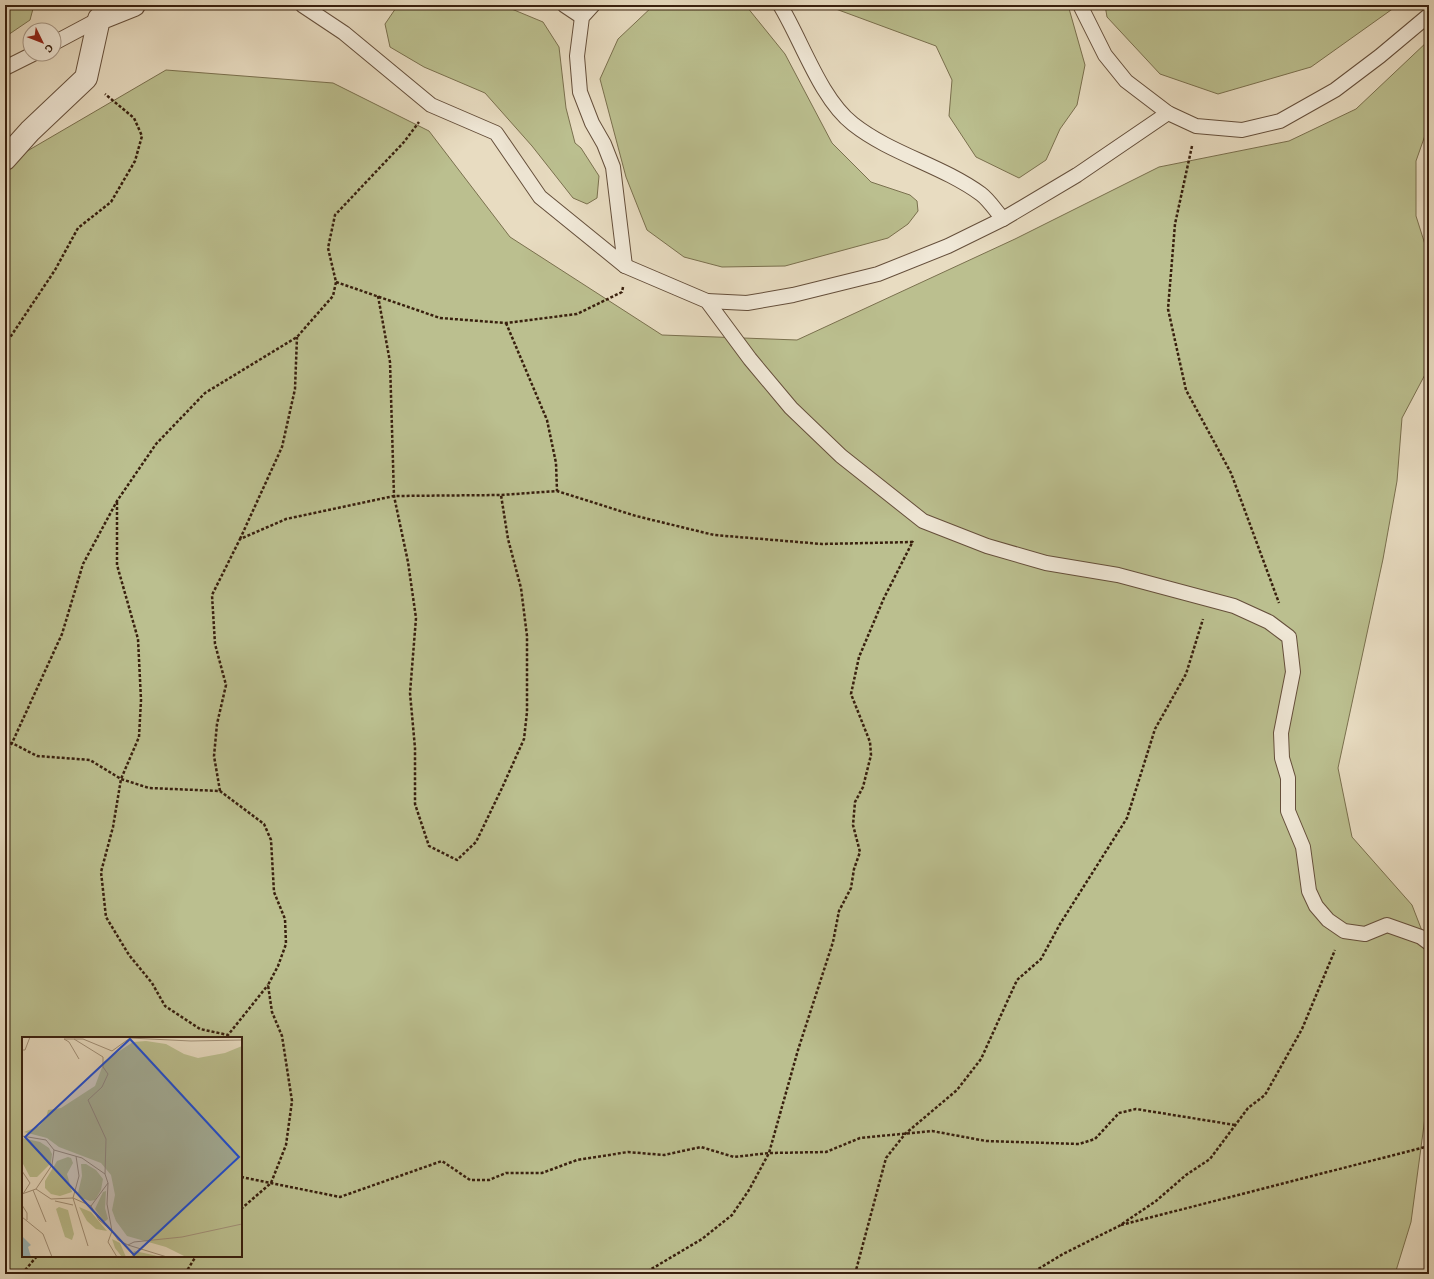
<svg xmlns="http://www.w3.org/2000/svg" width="1434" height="1279" viewBox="0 0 1434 1279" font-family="Alegreya,serif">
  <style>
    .green { fill: #bbbf8f; stroke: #7a704e; fill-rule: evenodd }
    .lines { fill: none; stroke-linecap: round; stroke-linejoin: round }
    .lane-casing { stroke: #654f3b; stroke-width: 16 }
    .street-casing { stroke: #654f3b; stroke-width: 24 }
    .path { stroke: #39200e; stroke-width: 2.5; stroke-dasharray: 3 2; stroke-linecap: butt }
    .lane { stroke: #f0e8d7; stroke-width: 14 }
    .street { stroke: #f0e8d7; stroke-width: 22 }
    .inset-road { fill: none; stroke: #a29179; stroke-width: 1 }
    .view { fill: #1d4ed8; fill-opacity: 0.15; stroke: #1d4ed8; stroke-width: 2 }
    .inset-edge { fill: none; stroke: #39200e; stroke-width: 2 }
  </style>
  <rect width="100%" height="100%" fill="#e8dcc1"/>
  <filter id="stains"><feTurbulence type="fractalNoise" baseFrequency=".005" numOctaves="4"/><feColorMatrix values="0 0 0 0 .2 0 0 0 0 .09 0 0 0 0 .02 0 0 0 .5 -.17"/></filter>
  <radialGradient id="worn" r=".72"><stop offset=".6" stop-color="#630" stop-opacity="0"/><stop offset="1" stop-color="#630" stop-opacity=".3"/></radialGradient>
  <g class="green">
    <path d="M5,5h29l-4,15 -25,17z"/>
    <path d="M398,5h104l41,17 16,25 7,61 9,35 6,5 18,28 -2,22 -10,6 -14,-6 -41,-52 -47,-53 -61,-26 -34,-20 -5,-23z"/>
    <path d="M654,5h85l8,2 38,47 47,89 39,39 39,13 7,6 1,10 -10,13 -20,14 -103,28 -63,1 -38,-10 -37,-27 -21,-53 -26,-98 18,-40z"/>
    <path d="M825,5h243l17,60 -8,40 -17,24 -14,31 -27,18 -43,-21 -27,-41 3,-36 -16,-34z"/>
    <path d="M1105,5h293l-87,62 -93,27 -58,-20 -53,-57z"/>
    <path d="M1429,40v84l-13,37v55l13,41v110l-27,51 -5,63 -14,78 -45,209 14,69 60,68 17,44 -1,146 -17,127 -16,52h-1390v-1110l161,-94 167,13 96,48 81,106 152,98 135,5 218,-101 144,-72 130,-26 67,-32zM23,1038h218v218h-218z"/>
  </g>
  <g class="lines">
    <defs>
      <g id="lane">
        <path d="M302,5l42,28 87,72 65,28 44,64 85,69 82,35 43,58 41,49 50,48 82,65 64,25 59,17 72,12 116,31 35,16 20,15 4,35 -12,61 1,25 6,20v33l15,36 6,44 7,15 12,14 16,11 21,3 22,-9 34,12 8,6"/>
        <path d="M564,5l18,12"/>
        <path d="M593,5l-11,12 -5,39 3,36 12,31 12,21 9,23 12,99"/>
        <path d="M780,5c22,36 40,93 73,119 38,30 88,41 128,70 8,6 15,17 22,25"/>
        <path d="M1080,5l25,50 21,26 42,32 28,13 46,4 38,-9 55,-31 45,-34 49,-41"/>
        <path d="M54,43l45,-24"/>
        <path d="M5,68l28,-14"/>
        <path d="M707,301l40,2 46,-8 85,-21 70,-28 55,-27 74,-44 91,-62"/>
      </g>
      <path id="street" d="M5,159l25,-28 56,-53 13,-59 35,-14"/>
    </defs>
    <use href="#lane" class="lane-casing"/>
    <use href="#street" class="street-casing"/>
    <g class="path">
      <path d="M1192,146l-17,78 -7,85 18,81 45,83 48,130"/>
      <path d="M336,282l104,36 66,5 71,-9 45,-22 1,-5"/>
      <path d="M378,296l12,66 4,134 14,66 8,56 -6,75 5,55v56l14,42 28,14 19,-18 26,-54 22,-49 3,-27v-76l-6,-48 -13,-49 -7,-44"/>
      <path d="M506,323l41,97 9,43 1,28"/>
      <path d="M5,345l50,-75 23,-42 33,-26 24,-41 7,-25 -8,-18 -29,-24"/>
      <path d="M117,502v63l21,74 3,61 -2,37 -18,42 -8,48 -12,45 5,45 23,38 23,28 13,23 35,23 28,6 40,-50"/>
      <path d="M240,539l42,-92 13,-58 2,-52"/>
      <path d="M5,744l7,-1 25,13 53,4 31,19 28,9 71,3 44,33 7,16 3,52 11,27 1,25 -8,22 -10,19 4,27 10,24 10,65 -6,44 -15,38 -30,26"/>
      <path d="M5,753l7,-10 50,-109 21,-70 34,-63 39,-57 49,-51 92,-56 36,-41 3,-14 -8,-34 7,-33 69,-73 15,-20"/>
      <path d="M220,791l-6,-35 3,-32 9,-39 -11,-41 -3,-49 28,-56 46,-20 108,-23 107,-1 56,-4 79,25 78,19 108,9 91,-2"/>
      <path d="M241,1177l99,20 102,-36 28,19h19l17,-7h36l35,-13 51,-8 36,3 37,-8 33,10 35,-4 57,-1 34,-14 72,-7 54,10 93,3 16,-5 24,-26 17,-4 99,16"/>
      <path d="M1121,1225l308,-79"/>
      <path d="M22,1274l15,-18"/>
      <path d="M185,1274l11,-18"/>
      <path d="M643,1274l59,-35 30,-24 17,-25 20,-37 29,-103 35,-108 6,-31 12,-23 3,-19 6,-17 -7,-27 2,-23 8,-15 8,-32 -1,-13 -19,-48 8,-37 25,-59 29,-57"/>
      <path d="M855,1274l31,-116 19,-24 52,-44 24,-31 36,-79 24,-21 19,-35 67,-106 28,-89 31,-55 17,-55"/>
      <path d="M1030,1274l33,-20 56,-28 37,-25 30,-26 24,-16 38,-51 17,-13 37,-66 33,-79"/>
    </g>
    <use href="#lane" class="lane"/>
    <use href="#street" class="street"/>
  </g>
  <g transform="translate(22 1037)">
    <rect width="220" height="220" fill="#e8dcc1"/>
    <path d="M124,4l20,3 18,10 14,4 27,-5 17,-7v211h-56l-20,-10 -39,-11 -11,-15 -4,-11 3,-15 -4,-20 -10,-12 -42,-16 -12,-9 -23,-6 15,-6 7,-8 2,-8 13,-2 34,-22 9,-24 11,-8 18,-12zM0,101l18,4 9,6 3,6 -1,9 -14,14h-7l-8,-15zM46,120l3,1 2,5 -6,11 5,18 -12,4 -9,-2 -6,-6v-7l12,-20zM59,127h5l10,6 7,9 -2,11 -6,10 -5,1 -9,-3 -3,-5 4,-17zM84,154l-1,17 3,11 -4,3 -9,-13 8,-17zM37,170l9,3 6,24 -2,6 -7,-3 -9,-28zM57,170l12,5 16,19 -11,-2 -9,-8zM90,202l8,4 6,14h-4l-7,-9zM112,214l10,2 18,4h-31z" fill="#bbbf8f"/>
    <path d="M0,199l9,9 -3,2 3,10h-9z" fill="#9bb9bd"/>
    <path class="inset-road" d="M42,2h19l29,12 18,-13 61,3 51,-1M42,2l5,3 10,17M52,2l29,18v10l5,7 -6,13 -14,13 18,39 -1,35 3,9 -1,21 5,27M0,13h3l5,-13M0,99l24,4 8,10 -2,15 -16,24M32,113l28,8 23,16M54,119l3,20 -6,22 18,8 17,-23M0,134l8,12 -7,11M11,153l13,32M0,157l14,-5 15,10 22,-1 15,48M33,164l18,4M0,168l5,8v7M69,169l8,14 13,11M0,180l21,17 9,23M106,208l39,12M95,220l-9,-15 4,-11 6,9 10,5 6,-3 48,-5 60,-13"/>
    <path class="view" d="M108,2l109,118 -105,98 -109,-118z"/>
    <rect width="220" height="220" class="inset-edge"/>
  </g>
  <rect width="1434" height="1279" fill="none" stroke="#e8dcc1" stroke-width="20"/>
  <rect x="6" y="6" width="1422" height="1267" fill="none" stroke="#39200e" stroke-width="2"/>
  <rect x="10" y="10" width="1414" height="1259" fill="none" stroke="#39200e"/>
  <g transform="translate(42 42) rotate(133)"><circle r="19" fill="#f0e8d7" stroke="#a79887"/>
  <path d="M0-3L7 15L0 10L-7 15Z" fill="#8f2418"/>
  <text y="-6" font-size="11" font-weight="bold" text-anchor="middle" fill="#39200e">С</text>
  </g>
  <rect width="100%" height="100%" filter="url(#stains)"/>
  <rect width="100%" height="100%" fill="url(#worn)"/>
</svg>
